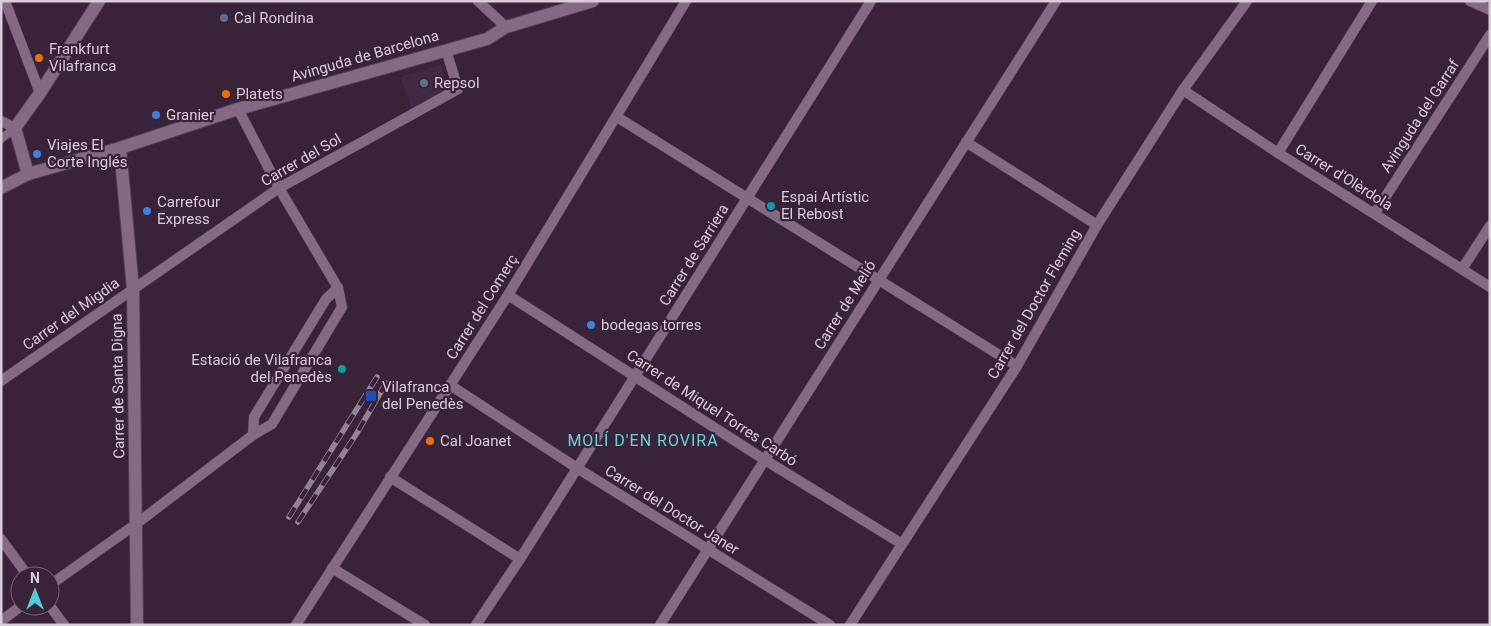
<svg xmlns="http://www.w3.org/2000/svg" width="1491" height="626" viewBox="0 0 1491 626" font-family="Roboto,sans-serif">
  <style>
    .built { fill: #442944 }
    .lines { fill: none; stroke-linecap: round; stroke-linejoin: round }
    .pedestrian-casing { stroke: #534153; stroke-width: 9 }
    .minor-casing { stroke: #534153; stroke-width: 11 }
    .tertiary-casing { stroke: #534153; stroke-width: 14 }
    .pedestrian { stroke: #846b83; stroke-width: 8 }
    .minor { stroke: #846b83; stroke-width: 10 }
    .tertiary { stroke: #846b83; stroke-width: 12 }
    .rail-casing { stroke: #948394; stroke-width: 5.5 }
    .rail { stroke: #382338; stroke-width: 4; stroke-dasharray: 11; stroke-linecap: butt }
    .service-dot { fill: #5c6f8a; stroke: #382338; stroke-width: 2 }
    .food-dot { fill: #e8710a; stroke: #382338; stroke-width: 2 }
    .shop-dot { fill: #3f7fe0; stroke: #382338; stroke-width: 2 }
    .culture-dot { fill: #0f9aa8; stroke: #382338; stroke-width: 2 }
    .transit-dot { fill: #1a4fb4; stroke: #382338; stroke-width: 2 }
    .labels { text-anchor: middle; stroke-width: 4.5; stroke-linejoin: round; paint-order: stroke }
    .poi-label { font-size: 15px; fill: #daccda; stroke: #382338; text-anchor: start }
    .street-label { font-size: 15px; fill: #daccda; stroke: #382338 }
    .neighbourhood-label { font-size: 16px; letter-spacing: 1px; fill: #68d3df; stroke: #382338 }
  </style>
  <rect width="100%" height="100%" fill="#382338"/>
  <path class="built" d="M441,65l7,24 -35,21 -13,-33z"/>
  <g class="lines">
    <defs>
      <path id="pedestrian" d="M1,139l14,-11"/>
      <g id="minor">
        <path d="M5,1l35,92"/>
        <path d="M478,1l28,26"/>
        <path d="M1470,1l20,9"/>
        <path d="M1183,90l95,63 212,134"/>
        <path d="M617,117l400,249"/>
        <path d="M1,121l14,7"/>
        <path d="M966,142l131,83"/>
        <path d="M1278,153l94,-152"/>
        <path d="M1375,213l115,-178"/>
        <path d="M1462,269l28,-43"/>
        <path d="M508,295l257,165 137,84"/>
        <path d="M1,381l278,-193 179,-99 -12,-39"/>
        <path d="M450,385l127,83 253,157"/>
        <path d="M253,435l1,-18 72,-118 12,-11"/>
        <path d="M390,477l130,82"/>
        <path d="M1,539l27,37"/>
        <path d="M332,568l93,57"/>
        <path d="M50,585l86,-61 117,-89 19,-11 70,-117 -4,-19 -59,-100 -41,-79"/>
        <path d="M50,606l14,19"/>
        <path d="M1,621l20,-15"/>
        <path d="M296,625l212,-330 178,-294"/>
        <path d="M476,625l44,-66 351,-558"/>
        <path d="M660,625l396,-624"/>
        <path d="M850,625l167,-259 80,-141 86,-135 64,-89"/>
      </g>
      <g id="tertiary">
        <path d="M120,148l13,141 4,336"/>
        <path d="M28,174l-13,-46 25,-35 59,-92"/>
        <path d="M1,188l27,-14 92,-26 118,-39 249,-70 19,-12 87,-26"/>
      </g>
    </defs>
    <use href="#pedestrian" class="pedestrian-casing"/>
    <use href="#minor" class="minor-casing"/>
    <use href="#tertiary" class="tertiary-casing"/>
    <use href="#pedestrian" class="pedestrian"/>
    <use href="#minor" class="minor"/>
    <use href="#tertiary" class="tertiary"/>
    <defs>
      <g id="rail">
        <path d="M289,517l88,-140"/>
        <path d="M298,522l59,-89 29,-50"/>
      </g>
    </defs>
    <use href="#rail" class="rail-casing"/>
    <use href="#rail" class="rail"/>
  </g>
  <g class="service-dot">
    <circle cx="224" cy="18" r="5"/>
    <circle cx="424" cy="83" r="5"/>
  </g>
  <g class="food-dot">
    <circle cx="39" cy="58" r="5"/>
    <circle cx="226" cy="94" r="5"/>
    <circle cx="430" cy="441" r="5"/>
  </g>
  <g class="shop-dot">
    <circle cx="156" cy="115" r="5"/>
    <circle cx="37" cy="154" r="5"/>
    <circle cx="147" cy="211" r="5"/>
    <circle cx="591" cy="325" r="5"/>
  </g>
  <g class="culture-dot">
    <circle cx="771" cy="206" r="5"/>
    <circle cx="342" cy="369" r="5"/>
  </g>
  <rect class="transit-dot" x="365" y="390" width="12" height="12" rx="2.5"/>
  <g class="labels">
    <g class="poi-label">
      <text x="234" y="23">Cal Rondina</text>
      <text x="49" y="54">Frankfurt<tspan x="49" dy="17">Vilafranca</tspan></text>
      <text x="434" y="88">Repsol</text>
      <text x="236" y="99">Platets</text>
      <text x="166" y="120">Granier</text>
      <text x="47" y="150">Viajes El<tspan x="47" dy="17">Corte Inglés</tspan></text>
      <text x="781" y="202">Espai Artístic<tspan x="781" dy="17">El Rebost</tspan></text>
      <text x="157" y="207">Carrefour<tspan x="157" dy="17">Express</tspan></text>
      <text x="601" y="330">bodegas torres</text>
      <text x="332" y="365" text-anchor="end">Estació de Vilafranca<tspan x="332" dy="17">del Penedès</tspan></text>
      <text x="382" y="392">Vilafranca<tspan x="382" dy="17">del Penedès</tspan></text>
      <text x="440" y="446">Cal Joanet</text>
    </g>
    <g class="street-label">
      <text transform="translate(365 56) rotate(-16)" y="5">Avinguda de Barcelona</text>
      <text transform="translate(1420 116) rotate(-57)" y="5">Avinguda del Garraf</text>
      <text transform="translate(301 160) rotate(-30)" y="5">Carrer del Sol</text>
      <text transform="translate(1344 177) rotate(32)" y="5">Carrer d'Olèrdola</text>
      <text transform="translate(694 255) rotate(-58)" y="5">Carrer de Sarriera</text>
      <text transform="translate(1034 304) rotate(-60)" y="5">Carrer del Doctor Fleming</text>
      <text transform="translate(845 305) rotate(-58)" y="5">Carrer de Melió</text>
      <text transform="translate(482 307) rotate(-58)" y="5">Carrer del Comerç</text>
      <text transform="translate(71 314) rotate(-35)" y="5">Carrer del Migdia</text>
      <text transform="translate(118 386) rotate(-91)" y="5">Carrer de Santa Digna</text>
      <text transform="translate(712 408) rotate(33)" y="5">Carrer de Miquel Torres Carbó</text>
      <text transform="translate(672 510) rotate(32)" y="5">Carrer del Doctor Janer</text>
    </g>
    <g class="neighbourhood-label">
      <text x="643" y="446">MOLÍ D'EN ROVIRA</text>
    </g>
  </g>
  <rect width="1491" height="626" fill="none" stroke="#daccda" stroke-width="5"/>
  <g transform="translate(35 591)"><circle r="24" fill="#382338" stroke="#796779"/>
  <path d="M0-4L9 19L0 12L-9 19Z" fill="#52cbd8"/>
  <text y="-8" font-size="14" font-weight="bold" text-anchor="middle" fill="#daccda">N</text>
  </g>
</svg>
